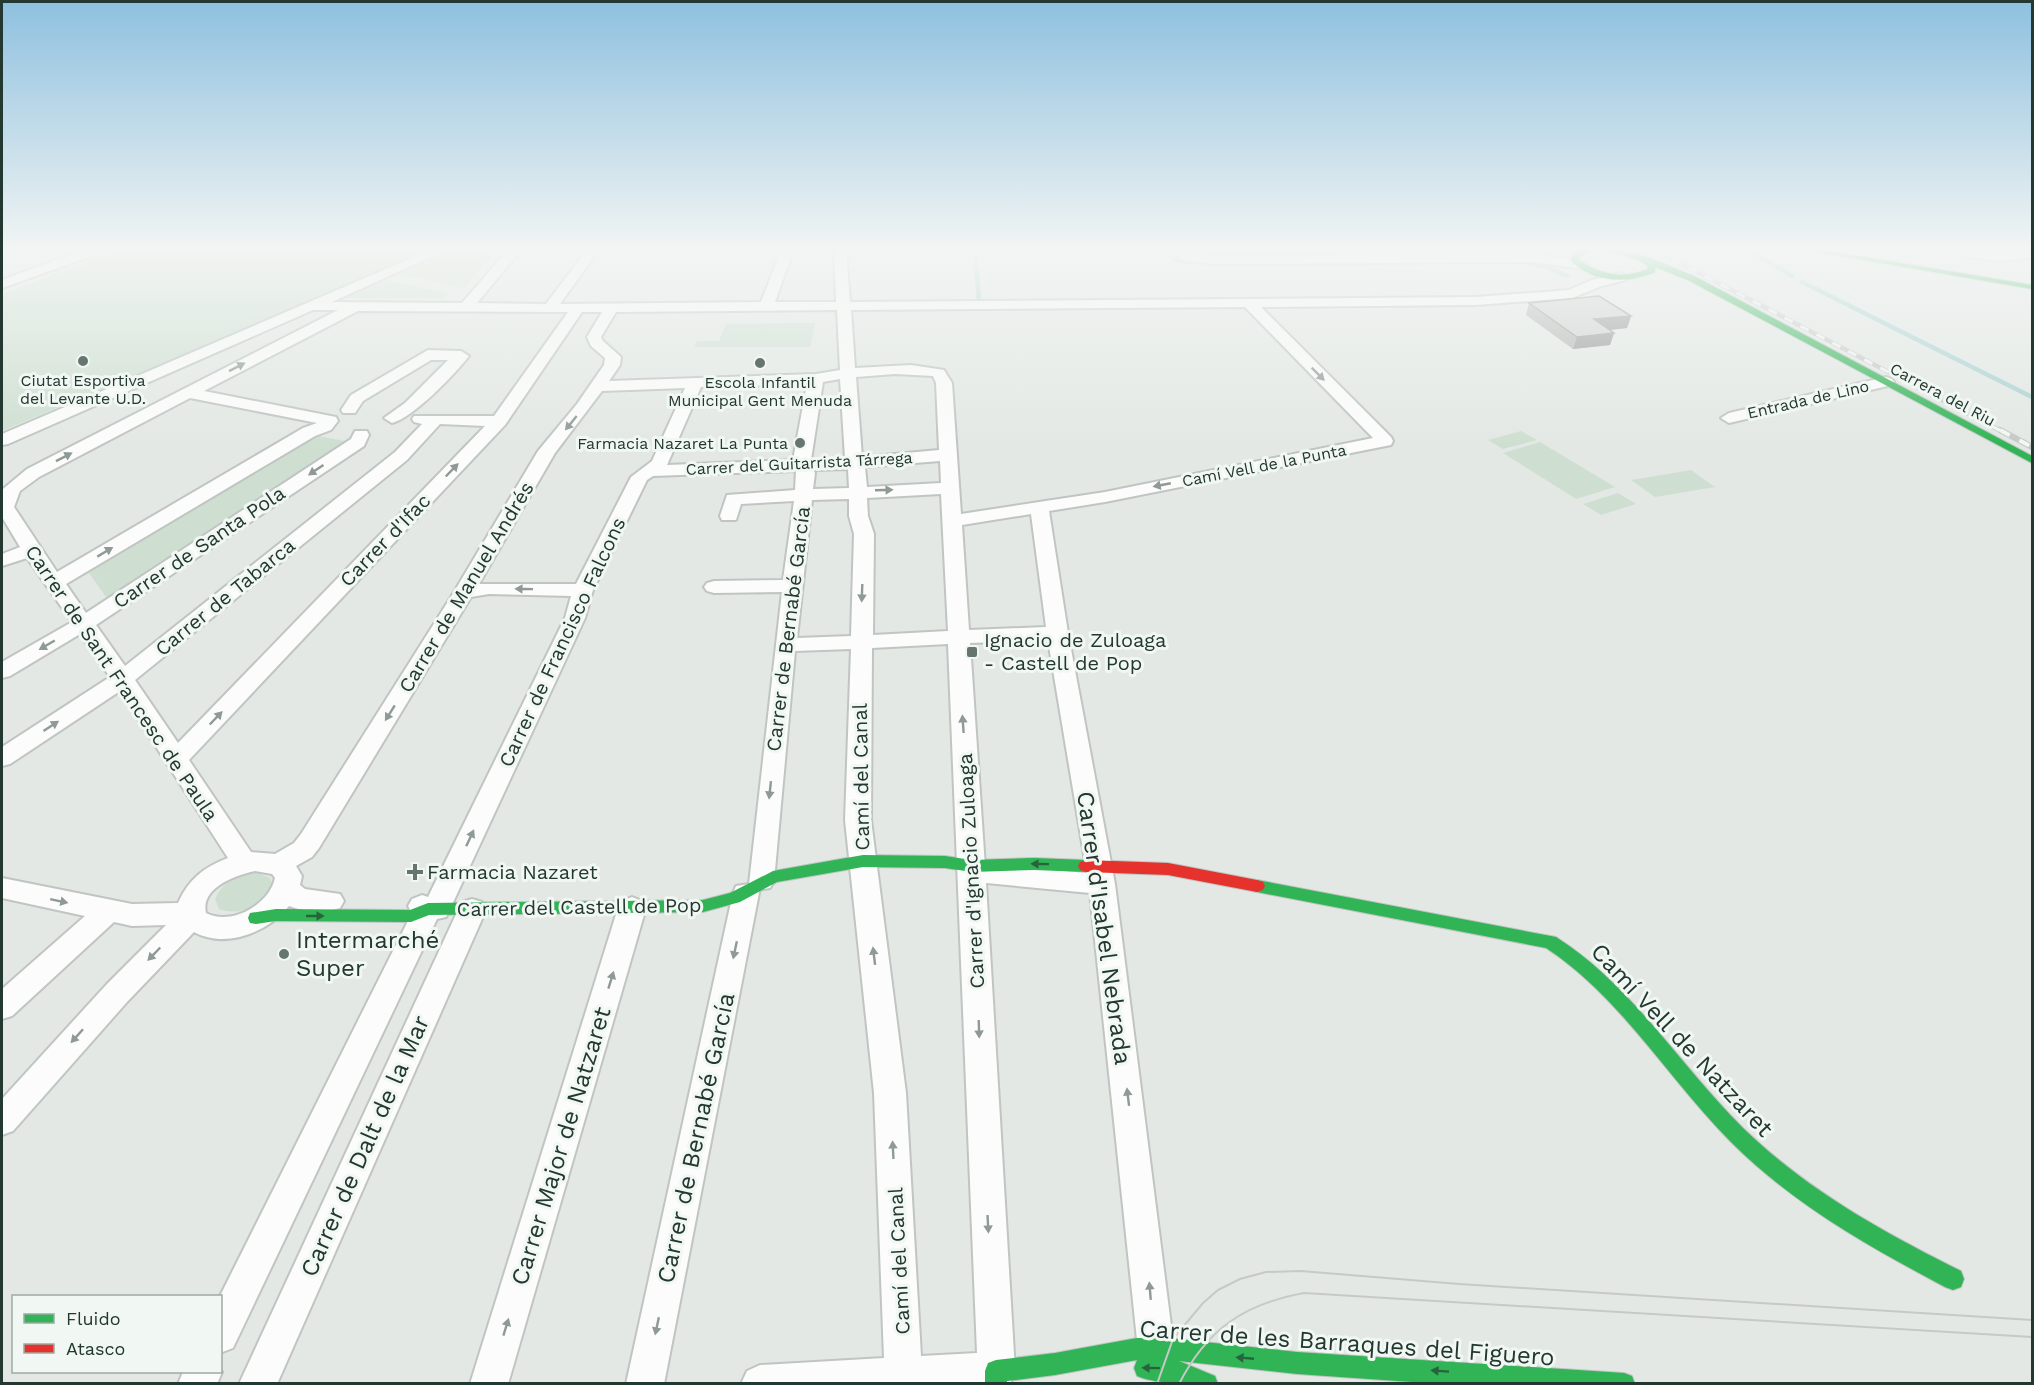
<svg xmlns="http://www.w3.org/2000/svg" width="2034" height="1385" viewBox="0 0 2034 1385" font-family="'Work Sans',sans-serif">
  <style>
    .green { fill: #cedfd1 }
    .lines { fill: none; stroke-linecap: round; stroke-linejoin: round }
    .stream { stroke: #a8d2d1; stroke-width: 4.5 }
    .street-casing { stroke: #c0c5c2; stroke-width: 4 }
    .fast-casing { stroke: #bfc5c2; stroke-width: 2 }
    .jam-casing { stroke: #bfc5c2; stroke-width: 2 }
    .street { fill: #fbfcfb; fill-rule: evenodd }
    .fast { fill: #30b455; fill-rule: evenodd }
    .jam { fill: #e5322d; fill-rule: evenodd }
    .tram { stroke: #c7c9c8; stroke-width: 2 }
    .rail-far1-casing { stroke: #c7c9c8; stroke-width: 4.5 }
    .rail-casing { stroke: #c7c9c8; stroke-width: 6 }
    .rail-far1 { stroke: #f1f7f3; stroke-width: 3; stroke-dasharray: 9; stroke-linecap: butt }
    .rail { stroke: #f1f7f3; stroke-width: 4; stroke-dasharray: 11; stroke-linecap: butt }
    .wall { fill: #aeb2af }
    .shaded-wall { fill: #8d918f }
    .building { fill: #cacfcc; stroke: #8d918f; stroke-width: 1.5 }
    .oneway { fill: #8f9a96 }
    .oneway2 { fill: #28633d }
    .poi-dot { fill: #66766f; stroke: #f1f7f3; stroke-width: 2 }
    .labels { text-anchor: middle; stroke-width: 6; stroke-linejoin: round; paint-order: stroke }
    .far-poi-label { font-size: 16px; fill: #233830; stroke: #f1f7f3 }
    .far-street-label { font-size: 16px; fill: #233830; stroke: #f1f7f3 }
    .street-label { font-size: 20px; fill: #233830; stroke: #f1f7f3 }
    .poi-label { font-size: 20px; fill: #233830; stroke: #f1f7f3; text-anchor: start }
    .near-street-label { font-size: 24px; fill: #233830; stroke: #f1f7f3 }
    .near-poi-label { font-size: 24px; fill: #233830; stroke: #f1f7f3; text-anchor: start }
  </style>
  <rect width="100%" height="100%" fill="#e3e8e5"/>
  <g class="green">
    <path d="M116,251h310l-424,180v-137z"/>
    <path d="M449,251h47l-32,37 -65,-14z"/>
    <path d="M385,280l62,13 1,2 -7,3h-97z"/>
    <path d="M815,323l-5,24h-116l3,-6h22l7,-17z"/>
    <path d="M1521,431l16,9 -34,9 -15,-9z"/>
    <path d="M318,436l27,5 1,3 -233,152 -7,1 -17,-24 2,-4 220,-132z"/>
    <path d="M1540,442l75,45 -39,12 -73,-46z"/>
    <path d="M1691,470l24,17 -60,10 -24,-17z"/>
    <path d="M1618,493l18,11 -35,11 -18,-11z"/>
    <path d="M249,873h9l12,5 2,5c-4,22 -34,34 -53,26l-4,-10c6,-15 19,-22 34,-26z"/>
  </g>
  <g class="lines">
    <g class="stream">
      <path d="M975,251l4,50"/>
      <path d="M1170,251l5,10 28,1"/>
      <path d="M1752,252l40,24"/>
      <path d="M1516,261l31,6 20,9"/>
      <path d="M1802,282l230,115"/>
    </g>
    <defs>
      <g id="street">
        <path d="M81,251h17l-1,3 -95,34v-8z"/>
        <path d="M428,251h16l-112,51 130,1 45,-52h13l-43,52 69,1 40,-53h12l-38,53 201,-2 20,-51h12l-18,51h61l-2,-51h12l4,51 626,-5 93,-7 23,-10 29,-7 7,4 -2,3 -24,6 -30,12 -96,7 -215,2 130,130 2,4 -2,4 -286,57 -56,9 19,122 47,251 59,465 -5,13 -13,5 -13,-5 -5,-13 -48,-456 -104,-10 29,488 -5,13h-269l6,-13 13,-6 124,-7 -10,-265 -29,-273 6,-171 -56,2 -21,230 -4,7 -12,2 1,3 -95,491h-38l107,-491 3,-7 13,-2 33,-292 -68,1 -7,-2 -3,-4 3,-4 7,-2 69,-1 11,-79 -53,3 -5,16h-14l-2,-4 7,-21 68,-5 1,-19 -143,5 -6,4 -54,110 -8,28 -135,291 -4,8 -9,2 -204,429 -13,5v-57l192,-383 -4,-7 4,-7 10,-4 6,2 137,-279 6,-22 -82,-2 -18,3 -152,251 -7,9 -16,9 6,10 -2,9 5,4 35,5 4,7 -4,7c-16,5 -36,4 -51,-2 -22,27 -64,43 -95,26l-67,70 -114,129 -11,4v-36l105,-115 59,-59 -34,1 -18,-4 -102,94 -10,3v-30l83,-73 -83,-18v-20l130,26 46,-1c11,-24 26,-36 50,-45l-108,-167 -110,73 -8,2v-19l108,-70 -30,-43 -70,42 -8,2v-16l70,-40 -45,-64 -25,8v-12l18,-7 -18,-30 1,-28 24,-20 311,-159h-25l-305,134 -6,1v-11zM1245,307l128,131 -268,54 -144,22 -9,-131 -8,-13 -33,-5 -56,3 -4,-58zM837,310l3,60 -24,4 -207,7 11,-16 1,-8 -18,-16 -2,-4 15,-25zM358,311l210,1 -74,104h-80l-2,3 2,3 8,2 -27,28 -270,214 -29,-41 268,-179 5,-11 -2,-4h-12l-4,8 -265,174 -20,-29 249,-148 16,-6 7,-9 -2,-4 -132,-26zM582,312h20l-15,25 4,9 14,12 -1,7 -27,39 -39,47 -84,141 -153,242 -7,9 -19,11 -24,-2 -62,-92 316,-335zM895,374l38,2 3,7 3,67 -77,7 -6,-80zM840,379l5,79 -34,2 12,-78zM807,384l-14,76 -126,5 34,-78zM685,388l-33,73 -21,16 -55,107h-97l76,-131 47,-62zM190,398l127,25 -14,5 -246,144 -43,-65 6,-16 19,-14zM440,424l45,2 -307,317 -43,-63 272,-220zM940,461l1,22 -74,4 -2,-20zM848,469l1,19 -36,1 2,-16 -2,-3zM941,494l7,137 -75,4 1,-101 -6,-18 -1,-18zM849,499v17l5,18 -3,102 -54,2 15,-138zM1031,514l15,113 -77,3 -7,-105zM1048,640l39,233 -94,-8 -8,2 -15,-224zM948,644l29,709 -56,3 -15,-263 -35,-273 1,-172zM255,871l17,3 3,4c-6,27 -44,48 -69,35 -6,-25 30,-38 49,-42z"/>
        <path d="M1174,251h13l4,3 23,2 319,-2 44,6 7,4 -7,4 -44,-6 -319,2 -32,-4z"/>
        <path d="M1949,251l51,2 32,-2v6l-32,4 -45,-6z"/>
        <path d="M428,350l33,1 8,5c-14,18 -56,62 -77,67l-8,-5 21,-15 43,-43h-17l-68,41 -8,12h-12l-2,-3 10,-15z"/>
        <path d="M1886,377l6,2 2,3 -2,3 -163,38 -8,-5 8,-5z"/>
        <path d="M632,897l10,4 4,7 -138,476h-38l148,-476 4,-7z"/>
        <path d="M472,899l10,3 4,8 -209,474h-38l219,-474 4,-8z"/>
        <path d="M220,1369l2,3 -5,12h-39l5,-12h37z"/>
      </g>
      <g id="fast">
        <path d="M1582,251h11l-13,5 -1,4c21,15 45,19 69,9l-1,-4 -11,-6 -28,-8c29,-2 59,15 86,25l338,180v7l-344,-183 -33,-13v5c-28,12 -61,11 -84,-11l2,-8z"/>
        <path d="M1812,251h16l204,34v4z"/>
        <path d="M863,855l82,1 27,4 62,-2 52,2 6,2 2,4 -2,4 -6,2 -52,-2 -62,2 -27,-4 -82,-1 -86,15 -37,20 -37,10 -274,3 -18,7 -135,-1 -20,3 -6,-1 -2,-5 2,-5 26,-4 134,1 18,-7 275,-3 27,-7 43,-22z"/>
        <path d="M1257,880l299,57c76,48 125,130 188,192 63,61 139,103 217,142l3,8 -3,8 -8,3 -8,-3c-77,-41 -152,-83 -214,-145 -62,-62 -111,-146 -185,-194l-289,-56 -6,-2 -2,-4 2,-4z"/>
        <path d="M1137,1338h31l129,14 327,21 8,3 3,8h-194l-144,-10 -118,-13 36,15 3,8c-23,0 -60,1 -81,-8l-3,-8 3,-8 -82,15 -48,6v3h-22v-13l3,-8 8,-3 59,-7z"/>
      </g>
      <g id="jam">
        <path d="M1575,251h8l1,2 -4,2z"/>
        <path d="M1086,860l82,3 89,17 6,2 2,4 -2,4 -6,2 -89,-17 -82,-3 -6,-2 -2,-4 2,-4z"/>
      </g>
    </defs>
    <use href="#street" class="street-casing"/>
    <use href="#fast" class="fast-casing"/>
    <use href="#jam" class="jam-casing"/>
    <use href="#street" class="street"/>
    <use href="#fast" class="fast"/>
    <use href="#jam" class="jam"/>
    <g class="tram">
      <path d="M1157,1384l16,-45 30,-36 15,-13 22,-11 26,-7 35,-1 158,13 573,36"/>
      <path d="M1179,1384c28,-55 65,-80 125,-91l728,44"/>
    </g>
    <defs>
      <path id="rail-far1" d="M1657,251l346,181"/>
      <path id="rail" d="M2000,430l32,17"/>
    </defs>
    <use href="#rail-far1" class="rail-far1-casing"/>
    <use href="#rail" class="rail-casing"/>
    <use href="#rail-far1" class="rail-far1"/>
    <use href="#rail" class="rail"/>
  </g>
  <path class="wall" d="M1529,303l102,13 -4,12 -18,2 5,3 -4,12 -37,4 -47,-34z"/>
  <g class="shaded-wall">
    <path d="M1631,316l-4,12 -36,4 3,-13z"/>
    <path d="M1614,333l-4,12 -37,4 4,-12z"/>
  </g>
  <path class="building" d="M1599,296l32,20 -37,3 20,14 -37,4 -48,-34z"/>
  <defs><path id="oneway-solid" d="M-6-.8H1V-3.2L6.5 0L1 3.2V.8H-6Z" transform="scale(1.5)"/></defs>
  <g class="oneway">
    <use href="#oneway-solid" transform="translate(237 367) rotate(-27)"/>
    <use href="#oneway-solid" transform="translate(1318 374) rotate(45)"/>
    <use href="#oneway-solid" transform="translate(571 423) rotate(129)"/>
    <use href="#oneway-solid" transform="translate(64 457) rotate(-27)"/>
    <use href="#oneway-solid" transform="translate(316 470) rotate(146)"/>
    <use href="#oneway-solid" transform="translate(452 470) rotate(-46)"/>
    <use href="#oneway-solid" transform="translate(1162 485) rotate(169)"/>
    <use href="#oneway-solid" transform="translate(884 490) rotate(-2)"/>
    <use href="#oneway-solid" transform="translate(105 552) rotate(-31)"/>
    <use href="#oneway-solid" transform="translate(524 589) rotate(-179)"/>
    <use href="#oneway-solid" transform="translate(862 593) rotate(92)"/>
    <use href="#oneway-solid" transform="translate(47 645) rotate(150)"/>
    <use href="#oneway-solid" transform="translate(390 713) rotate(122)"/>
    <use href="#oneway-solid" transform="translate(216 718) rotate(-46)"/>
    <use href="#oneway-solid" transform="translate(963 724) rotate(-94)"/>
    <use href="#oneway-solid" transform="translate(51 726) rotate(-33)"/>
    <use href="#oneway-solid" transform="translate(770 790) rotate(96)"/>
    <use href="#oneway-solid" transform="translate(470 838) rotate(-65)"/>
    <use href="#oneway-solid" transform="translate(59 901) rotate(12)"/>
    <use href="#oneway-solid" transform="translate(735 950) rotate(102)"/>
    <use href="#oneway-solid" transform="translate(154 954) rotate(134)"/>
    <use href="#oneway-solid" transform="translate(874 956) rotate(-97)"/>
    <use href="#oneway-solid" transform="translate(611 980) rotate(-73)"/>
    <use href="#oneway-solid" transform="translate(979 1029) rotate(88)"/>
    <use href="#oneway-solid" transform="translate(77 1036) rotate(132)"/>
    <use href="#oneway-solid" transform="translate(1128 1097) rotate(-97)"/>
    <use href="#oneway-solid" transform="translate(893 1150) rotate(-93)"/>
    <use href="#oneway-solid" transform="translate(988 1224) rotate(87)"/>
    <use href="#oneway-solid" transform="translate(1150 1291) rotate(-95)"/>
    <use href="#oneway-solid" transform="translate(657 1326) rotate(102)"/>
    <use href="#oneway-solid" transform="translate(506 1327) rotate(-73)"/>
  </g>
  <g class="oneway2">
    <use href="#oneway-solid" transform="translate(1040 864) rotate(-179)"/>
    <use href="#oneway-solid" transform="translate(315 916)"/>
    <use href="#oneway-solid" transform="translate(1245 1358) rotate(-175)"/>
    <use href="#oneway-solid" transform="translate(1151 1368) rotate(-179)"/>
    <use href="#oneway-solid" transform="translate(1440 1371) rotate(-176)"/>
  </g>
  <linearGradient id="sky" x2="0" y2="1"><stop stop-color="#8ec0df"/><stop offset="0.56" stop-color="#f2f5f3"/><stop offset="1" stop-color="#f2f5f3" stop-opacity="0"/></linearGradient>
  <rect width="2034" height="445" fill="url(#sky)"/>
  <g class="poi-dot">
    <circle cx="83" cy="361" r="6"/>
    <circle cx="760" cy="363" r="6"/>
    <circle cx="800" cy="443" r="6"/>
    <rect x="966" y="646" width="12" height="12" rx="3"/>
    <path d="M412 863h6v6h6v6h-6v6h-6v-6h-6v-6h6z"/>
    <circle cx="284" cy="954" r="6"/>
  </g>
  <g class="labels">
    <g class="far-poi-label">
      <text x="83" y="386">Ciutat Esportiva<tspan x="83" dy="18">del Levante U.D.</tspan></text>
      <text x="760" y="388">Escola Infantil<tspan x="760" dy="18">Municipal Gent Menuda</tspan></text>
      <text x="788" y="449" text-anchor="end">Farmacia Nazaret La Punta</text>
    </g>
    <g class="far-street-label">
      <text transform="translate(1943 394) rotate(28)" y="6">Carrera del Riu</text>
      <text transform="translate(1808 399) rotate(-13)" y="6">Entrada de Lino</text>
      <text transform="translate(799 463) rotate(-3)" y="6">Carrer del Guitarrista Tárrega</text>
      <text transform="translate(1264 465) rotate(-11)" y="6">Camí Vell de la Punta</text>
    </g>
    <g class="street-label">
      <text transform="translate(385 540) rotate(-46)" y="7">Carrer d'Ifac</text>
      <text transform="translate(199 547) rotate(-34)" y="7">Carrer de Santa Pola</text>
      <text transform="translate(466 587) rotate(-59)" y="7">Carrer de Manuel Andrés</text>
      <text transform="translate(225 597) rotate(-39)" y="7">Carrer de Tabarca</text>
      <text transform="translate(788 629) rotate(-83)" y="7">Carrer de Bernabé García</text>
      <text transform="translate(562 642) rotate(-65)" y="7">Carrer de Francisco Falcons</text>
      <text transform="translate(122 683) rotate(56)" y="7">Carrer de Sant Francesc de Paula</text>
      <text transform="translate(861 777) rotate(-91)" y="7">Camí del Canal</text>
      <text transform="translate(971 871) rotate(-93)" y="7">Carrer d'Ignacio Zuloaga</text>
      <text transform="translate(579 907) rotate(-1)" y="7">Carrer del Castell de Pop</text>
      <text transform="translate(899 1261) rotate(-93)" y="7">Camí del Canal</text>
    </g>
    <g class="poi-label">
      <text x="984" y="647">Ignacio de Zuloaga<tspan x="984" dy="23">- Castell de Pop</tspan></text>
      <text x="427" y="879">Farmacia Nazaret</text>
    </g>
    <g class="near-street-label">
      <text transform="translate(1104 928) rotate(82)" y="8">Carrer d'Isabel Nebrada</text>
      <text transform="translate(1682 1040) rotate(47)" y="8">Camí Vell de Natzaret</text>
      <text transform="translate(696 1138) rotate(-78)" y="8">Carrer de Bernabé García</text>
      <text transform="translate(365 1146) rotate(-66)" y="8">Carrer de Dalt de la Mar</text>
      <text transform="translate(561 1146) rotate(-73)" y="8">Carrer Major de Natzaret</text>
      <text transform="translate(1347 1343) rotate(4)" y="8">Carrer de les Barraques del Figuero</text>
    </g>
    <g class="near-poi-label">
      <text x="296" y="948">Intermarché<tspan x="296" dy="28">Super</tspan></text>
    </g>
  </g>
  <rect width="2034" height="1385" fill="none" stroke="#233830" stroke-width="6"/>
  <rect x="12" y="1295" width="210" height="78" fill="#f1f7f3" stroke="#9faba5" stroke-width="1.5"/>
  <rect x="24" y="1314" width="30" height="9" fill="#30b455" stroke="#9faba5" stroke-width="1.5"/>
  <text x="66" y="1325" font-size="18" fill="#233830">Fluido</text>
  <rect x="24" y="1344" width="30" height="9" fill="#e5322d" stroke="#9faba5" stroke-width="1.5"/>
  <text x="66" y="1355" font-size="18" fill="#233830">Atasco</text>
</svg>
